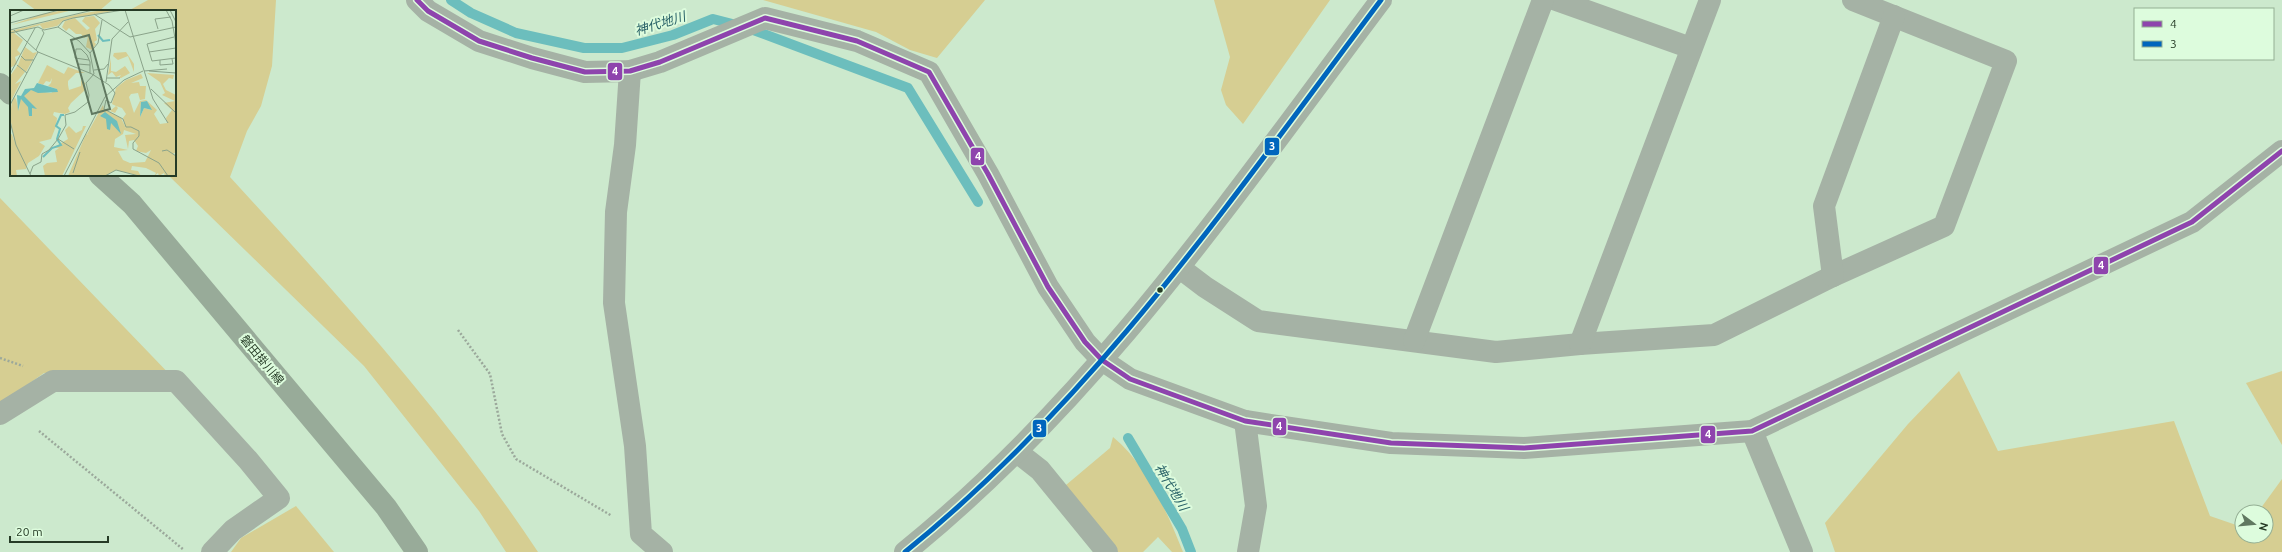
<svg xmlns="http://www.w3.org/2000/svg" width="2282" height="552" viewBox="0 0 2282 552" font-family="Ubuntu,'Noto Sans JP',sans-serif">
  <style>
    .green { fill: #d6ce92 }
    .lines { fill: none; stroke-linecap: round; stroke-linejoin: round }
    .stream { stroke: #6cbebd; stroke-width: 10 }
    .path { stroke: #9ba89b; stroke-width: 2.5; stroke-dasharray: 2 2; stroke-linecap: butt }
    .minor { stroke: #a5b2a5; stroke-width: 22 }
    .major { stroke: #98ab99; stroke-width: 22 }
    .bus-1-casing { stroke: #ddfcdd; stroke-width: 8 }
    .bus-2-casing { stroke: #ddfcdd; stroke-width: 8 }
    .bus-1 { stroke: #8e44ad; stroke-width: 5 }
    .bus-2 { stroke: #0065bd; stroke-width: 5 }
    .bus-dot { fill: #263b26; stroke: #ddfcdd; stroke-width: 1.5 }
    .labels { text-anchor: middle; stroke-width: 4; stroke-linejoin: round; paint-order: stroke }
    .street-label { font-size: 12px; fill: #263b26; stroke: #ddfcdd }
    .water-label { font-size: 13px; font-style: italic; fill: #276066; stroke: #ddfcdd }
    .inset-river { fill: none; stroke: #6cbebd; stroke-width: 2 }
    .inset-road { fill: none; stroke: #8aa38a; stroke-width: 1 }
    .view { fill: #607860; fill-opacity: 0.15; stroke: #607860; stroke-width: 2 }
    .inset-edge { fill: none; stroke: #263b26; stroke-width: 2 }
    .line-badge { stroke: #ddfcdd; stroke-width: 1.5 }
    .badge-label { font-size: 11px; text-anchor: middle; font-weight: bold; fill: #fff }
  </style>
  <rect width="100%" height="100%" fill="#cce9cd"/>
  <g class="green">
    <path d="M22,0h90l-13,11h-62z"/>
    <path d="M148,0h128l-4,66 -11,40 -14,25 -17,46c109,119 218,239 308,375h-32l-27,-41 -115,-145 -196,-191h7v-164h-47z"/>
    <path d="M763,0h222l-48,58 -27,-8 -34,-18z"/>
    <path d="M1330,0l-87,124 -17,-19 -5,-15 9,-33 -16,-57z"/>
    <path d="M0,198l176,183 -132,-8 -44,31z"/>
    <path d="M1959,371l39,80 176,-30 36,95 32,11v9h24v-24h-8l24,-33v73h-447l-10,-29 83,-99z"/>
    <path d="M2282,371v74l-36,-62z"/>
    <path d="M1113,437c34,28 54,75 70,115h-11l-14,-15 -15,15h-31l-46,-67 44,-37z"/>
    <path d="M296,506l38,46h-103l10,-14z"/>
  </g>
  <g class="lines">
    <g class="stream">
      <path d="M451,0l20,13 45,20 68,15h38l51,-13 40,-16 35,9 160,60 70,114"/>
      <path d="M1128,438l54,91 9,23"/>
    </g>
    <g class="path">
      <path d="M458,330l32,44 12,60 14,25 96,57"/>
      <path d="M0,358l23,8"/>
      <path d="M39,431l145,119"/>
    </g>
    <g class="minor">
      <path d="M417,0l11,11 51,30 53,17 53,14 45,-1 30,-9 105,-44 92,23 72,31 59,102 60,113 37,55 17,18 28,19 115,42 146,22 133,5 228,-17 440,-209 90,-71"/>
      <path d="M1556,0l135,48"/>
      <path d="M630,71l-5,74 -9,67 -2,91 21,143 6,88 21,18"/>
      <path d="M1180,268l25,19 53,34 238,31 84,-8 134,-9 119,-59 111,-50 62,-165 -153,-61"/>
      <path d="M1833,276l-9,-70 70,-190"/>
      <path d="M1414,341l129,-341"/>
      <path d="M1580,344l130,-344"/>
      <path d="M0,414l53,-33h123l72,79 31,38 -46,32 -21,22"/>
      <path d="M1245,421l11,85 -8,46"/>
      <path d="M1752,431l50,121"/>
      <path d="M1017,452l23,18 67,82"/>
      <path d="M905,552c191,-154 330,-358 476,-552"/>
    </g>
    <g class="major">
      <path d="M0,84l11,10"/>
      <path d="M100,175l32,29 254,303 31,45"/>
    </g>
    <defs>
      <path id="bus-1" d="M417,0l11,11 51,30 53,17 53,14 45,-1 30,-9 105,-44 92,23 72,31 59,102 60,113 37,55 17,18 28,19 115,42 146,22 133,5 228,-17 440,-209 90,-71"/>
      <path id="bus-2" d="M905,552c191,-154 330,-358 476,-552"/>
    </defs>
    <use href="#bus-1" class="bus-1-casing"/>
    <use href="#bus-2" class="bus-2-casing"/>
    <use href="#bus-1" class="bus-1"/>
    <use href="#bus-2" class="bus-2"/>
  </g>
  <circle class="bus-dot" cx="1160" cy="290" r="3.5"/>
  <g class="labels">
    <g class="street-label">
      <text transform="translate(262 360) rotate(50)" y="4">磐田掛川線</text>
    </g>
    <g class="water-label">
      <text transform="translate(660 23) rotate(-17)" y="5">神代地川</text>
      <text transform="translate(1172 487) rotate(59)" y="5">神代地川</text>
    </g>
  </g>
  <g transform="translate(10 10)">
    <rect width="166" height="166" fill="#cce9cd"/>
    <path d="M54,0h9l-62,15 31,-11zM93,0h15l-54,10 -7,6 -14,3 -3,-4 -26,8 9,7 -6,10 4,4 -6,3 2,7 -7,4v-37l69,-17zM84,6l6,7 -5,6 2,11 -3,2 2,2 -4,6 -6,-3 2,-11 -4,2 -3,-4h-5l-7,-6 -3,3 -4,-4 3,-6 10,-3 12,12 3,-2 -8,-7 3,-4zM15,37l8,6 4,-1 -11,20 -8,-7zM116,42l8,12v8l-6,-16 -10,4 -5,-4 1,-3zM101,48v13l5,1 9,-6 5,7 -9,5h-2l2,-3 -5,2 -4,-5 -4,3zM8,55l7,7 -10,12 6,-3 -11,22v-27zM37,55l17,9 4,-7 17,6h-9l-8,8v4l1,5 12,-4v-6l4,3v7l-14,13 -3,5 2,4 -5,2 -11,-2 -1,3 4,3 -1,8 -5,13 -12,3 6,4 -6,10 -11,7 -2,6 -10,1 1,6h-7v-41l2,-1 3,9 -5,-26 2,-16 2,-4 2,2 3,12 1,-11 7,-8 4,-2 20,3 6,-4 -9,-3 3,-3 1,-5 -2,4 -4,-1 -3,4 -5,-2zM137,63l27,2 -1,4 -4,-1 -6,6 3,6 10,5v57l-3,2 3,2v20h-11l-1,-3 -5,3 -1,-3 -4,3 2,-3 -10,-5 -14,-2 -1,4 7,1 3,5 -25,-6 -11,6h-37l18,-42 3,1 -2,-1 16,-29 1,4 17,9 5,10 -3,-10 3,-4 -4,-6 -6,-2 2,2 -3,5 -5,-2 6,-5 -4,-2 4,-16 10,-8 15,-6 2,4 -12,5 8,-1 1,4h6l-1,13 -5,1 -2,-7 -7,1 -2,3 5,16 6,-12 6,-1 11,10 -3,4 6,10 7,-1 -1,-5 6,-8 -8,-7 11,-2 -13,-6 3,-2 -5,-11zM137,91l4,9 -7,-2 -4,9 1,-15zM114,120l12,4 -11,1 3,14 1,-8 5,-1 4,6 -2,5 10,2 5,-3 -6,12 -15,1 -7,-3 -5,-9 10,-1 -14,-3 1,-8 8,-5zM59,116l7,7 6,-3 1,-4h3l-24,50h-17l-2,-10 4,-3 10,-1 -2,-11 4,-3h-6l15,-9 -3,-9z" fill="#d6ce92" fill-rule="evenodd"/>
    <path d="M27,73l20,6 1,3 -20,1 -7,-3 -7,6 13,13 -5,-1v8h-3l-1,-9 -7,-8 -3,12 -1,-16 4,1 4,-7 9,-1zM137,91l5,9 -8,-2 -4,9 1,-15zM95,102l12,9 4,13 -10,-11 -1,7 -3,-1 -1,-10 -6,-3z" fill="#6cbebd"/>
    <path class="inset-river" d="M88,25l5,6 7,-1M33,147l9,-9 9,-3 -4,-6 3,-10 -4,-3 5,-11h3"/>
    <path class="inset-road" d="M115,0l28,89 15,24M156,0l6,11 4,23M160,0l6,12M84,4l36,23 46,-10M0,6l14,-6M0,13l49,-13M148,19l-3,-10 16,-2M0,20l83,-20M4,20l24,22 54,22 17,11 6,8 -4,10 -5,-3 -2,9 19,10 3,8h5l8,4v5l-6,7v6l26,14 9,13M0,23l28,-6 6,3 14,-3 5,-6 10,-3 50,-8M164,27l-27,7 5,17 24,-3M26,40l8,-17 -2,-3M139,42l27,-4M80,43l8,-10 4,-23M11,46l4,4h9M79,50l-14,-2 1,-9h5l6,6 3,7v11M150,50v5l13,-1 -1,-5M68,54l12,1M7,55l10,8M84,60l10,-1 4,-5M134,61l23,-2M139,61l27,2M0,64l25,-46M97,68h13M96,72l6,-43 16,-17M141,79l25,24M0,95l28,-53M0,111l6,24 15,31M48,129l16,10M152,141l5,-1 9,6M63,163l7,-21M20,164l3,-8 8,-4 1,-8 7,-4 9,-11 8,-14 -1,-10 10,-3 13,-10 1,-7 -3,-12 8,-9 -4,-21 -11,-12 -21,-14M54,166l41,-79 19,-17 19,-9M95,166l11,-6 23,6"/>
    <path class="view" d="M79,25l21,74 -18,5 -21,-74z"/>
    <rect width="166" height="166" class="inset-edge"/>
  </g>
  <g class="line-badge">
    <rect x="607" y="62" width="16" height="19" rx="4" fill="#8e44ad"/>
    <rect x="1264" y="137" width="16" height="19" rx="4" fill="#0065bd"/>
    <rect x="970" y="147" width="15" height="19" rx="4" fill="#8e44ad"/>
    <rect x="2093" y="256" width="16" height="19" rx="4" fill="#8e44ad"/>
    <rect x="1272" y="417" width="15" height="19" rx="4" fill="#8e44ad"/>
    <rect x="1032" y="419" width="15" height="19" rx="4" fill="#0065bd"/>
    <rect x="1700" y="425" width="16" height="19" rx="4" fill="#8e44ad"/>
  </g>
  <g class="badge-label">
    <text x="615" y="75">4</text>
    <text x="1272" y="150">3</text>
    <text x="978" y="160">4</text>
    <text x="2101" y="269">4</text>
    <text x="1279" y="430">4</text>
    <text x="1039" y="432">3</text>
    <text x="1708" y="438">4</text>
  </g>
  <rect x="2134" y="8" width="140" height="52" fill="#ddfcdd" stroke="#94af94"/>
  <rect x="2142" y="21" width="20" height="6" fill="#8e44ad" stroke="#94af94"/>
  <text x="2170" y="28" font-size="12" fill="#263b26">4</text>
  <rect x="2142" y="41" width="20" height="6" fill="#0065bd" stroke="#94af94"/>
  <text x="2170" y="48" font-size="12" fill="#263b26">3</text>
  <g transform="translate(2254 524) rotate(106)"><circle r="19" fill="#ddfcdd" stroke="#94af94"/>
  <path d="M0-3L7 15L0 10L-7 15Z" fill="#607860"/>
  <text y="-6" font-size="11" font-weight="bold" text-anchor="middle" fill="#263b26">N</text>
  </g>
  <path d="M10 536v6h98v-6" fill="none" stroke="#263b26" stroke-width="2"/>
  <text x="16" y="536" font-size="12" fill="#263b26" stroke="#ddfcdd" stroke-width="3" paint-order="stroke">20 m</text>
</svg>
